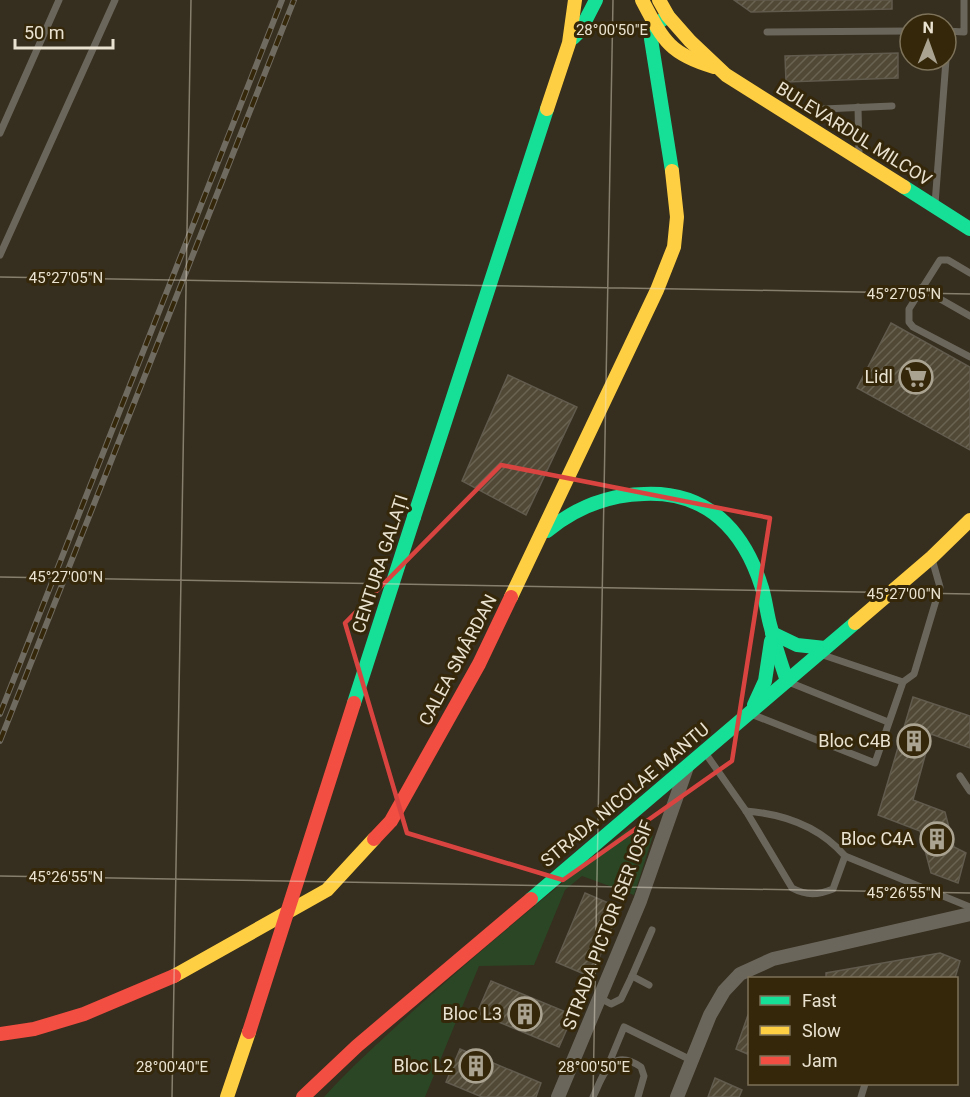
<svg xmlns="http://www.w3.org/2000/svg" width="970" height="1097" viewBox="0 0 970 1097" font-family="Roboto,sans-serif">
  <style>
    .green { fill: #2b4624 }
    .building { fill: url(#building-hatch); stroke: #615b4e; stroke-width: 1.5 }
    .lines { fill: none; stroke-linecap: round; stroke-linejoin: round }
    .lane { stroke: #6a665b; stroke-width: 7 }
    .street { stroke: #6a665b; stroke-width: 14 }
    .fast { stroke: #16e098; stroke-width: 14 }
    .slow { stroke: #ffcf43; stroke-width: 14 }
    .jam { stroke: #f24e42; stroke-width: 14 }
    .rail-casing { stroke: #706b60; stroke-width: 6 }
    .rail { stroke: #35280a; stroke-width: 4; stroke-dasharray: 11; stroke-linecap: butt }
    .fast-bridge { stroke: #16e098; stroke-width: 14 }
    .jam-bridge { stroke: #f24e42; stroke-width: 14 }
    .marked { fill: none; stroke: #d94441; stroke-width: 4.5; stroke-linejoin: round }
    .ticks { fill: none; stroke: #eae2d1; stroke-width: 1.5; stroke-opacity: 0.45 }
    .labels { text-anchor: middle; stroke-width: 6; stroke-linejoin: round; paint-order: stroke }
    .street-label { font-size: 18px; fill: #eae2d1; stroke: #35280a }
    .poi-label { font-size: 18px; fill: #eae2d1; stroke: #35280a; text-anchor: end }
    .ticks-label { font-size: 15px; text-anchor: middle; fill: #eae2d1; stroke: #35280a; stroke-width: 6; stroke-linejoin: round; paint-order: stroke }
  </style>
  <defs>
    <pattern id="building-hatch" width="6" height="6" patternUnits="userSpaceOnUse" patternTransform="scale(1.5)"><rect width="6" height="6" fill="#514936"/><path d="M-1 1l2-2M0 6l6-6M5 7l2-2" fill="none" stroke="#6a6352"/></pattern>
  </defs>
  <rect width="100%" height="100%" fill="#362e1e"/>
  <path class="green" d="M629,828l24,8 -19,59 -52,-19 -17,14 -31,75 -55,1 -54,131h-101c31,-34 65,-64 99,-95 67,-60 137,-117 206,-174z"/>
  <g class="building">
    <path d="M734,0h158v9l-141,3z"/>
    <path d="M898,53v25l-112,4 -1,-26z"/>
    <path d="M891,323l79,44v83l-113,-62z"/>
    <path d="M508,375l69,32 -51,108 -64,-34z"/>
    <path d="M913,697l57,19v32l-39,-14 -18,66 32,12 9,35 12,6 -8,30 -27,-10 -11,-42 -42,-16z"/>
    <path d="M585,893l35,15 -29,69 -35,-15z"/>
    <path d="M940,953l20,8 -5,17h-129v-5z"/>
    <path d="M491,981l82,34 -14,32 -82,-34z"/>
    <path d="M748,1015h2v40l-14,-6z"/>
    <path d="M460,1049l81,34 -5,14h-54l-36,-15z"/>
    <path d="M715,1078l27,12 -3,7h-31z"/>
  </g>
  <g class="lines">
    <g class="lane">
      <path d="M946,31l18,1v-32"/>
      <path d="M767,32l143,-1"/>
      <path d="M946,56l2,-25"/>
      <path d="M858,107l1,48"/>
      <path d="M823,109l69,-3"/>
      <path d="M0,133l59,-133"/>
      <path d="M935,204l11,-144"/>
      <path d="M0,255l115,-255"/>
      <path d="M970,273l-22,-13h-8l-31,49v13l4,5 57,30"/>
      <path d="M921,288l49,28"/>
      <path d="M823,655l80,27"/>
      <path d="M791,683l97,39"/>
      <path d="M751,714l124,49 28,-81 11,-8 26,-87 -8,-28"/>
      <path d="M706,754l40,57 46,77c15,8 26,7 41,1l12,-33"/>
      <path d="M960,776l10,15"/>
      <path d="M746,811c38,3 74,16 99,45l125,51"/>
      <path d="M632,976l20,-46"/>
      <path d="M600,998l11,6 10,-5 11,-23 17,9"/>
      <path d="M607,1068l17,-41 67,33"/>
      <path d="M593,1097c11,-23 18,-51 48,-30l3,9 -6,21"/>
      <path d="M861,1097l4,-13"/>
    </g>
    <g class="street">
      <path d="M558,1097l82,-196 47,-134"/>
      <path d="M677,1097l33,-82 14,-24 16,-17 33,-15 197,-45"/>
    </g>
    <g class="fast">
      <path d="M668,16l-12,8 -5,15 21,132"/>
      <path d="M573,38l7,-7 16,-31"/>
      <path d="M904,187l66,42"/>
      <path d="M414,517l133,-408"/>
      <path d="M547,531c28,-23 60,-36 97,-37 63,-3 100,36 118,94 4,13 5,27 9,40 4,18 10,35 16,53"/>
      <path d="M772,633l25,12 28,3"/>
      <path d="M754,705l11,-24 6,-40"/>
      <path d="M531,899l324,-276"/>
    </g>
    <g class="slow">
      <path d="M642,0c21,40 27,54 72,67"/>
      <path d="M659,0l9,16 22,25 36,34 178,112"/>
      <path d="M547,109l22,-66 6,-43"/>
      <path d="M511,597l146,-307 17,-43 3,-30 -5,-46"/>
      <path d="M855,623l77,-66 38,-37"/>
      <path d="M174,976l153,-86 47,-51"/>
      <path d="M227,1097l22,-65"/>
    </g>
    <g class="jam">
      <path d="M374,839l17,-18 88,-157 32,-67"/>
      <path d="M0,1034l34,-5 50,-15 90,-38"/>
      <path d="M303,1097l54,-51 174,-147"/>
    </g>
    <defs>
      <g id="rail">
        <path d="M0,714l282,-714"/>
        <path d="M0,741l294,-741"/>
      </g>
    </defs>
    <use href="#rail" class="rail-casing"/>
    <use href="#rail" class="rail"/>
    <path class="fast-bridge" d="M354,703l60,-186"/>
    <path class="jam-bridge" d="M249,1032l105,-329"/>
  </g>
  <path class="marked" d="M501,465l269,53 -38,243 -169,119 -156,-47 -62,-210z"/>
  <path class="ticks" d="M0,277l970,17M0,577l970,17M0,876l970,17M172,1097l19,-1097M593,1097l20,-1097"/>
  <defs>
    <symbol id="supermarket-ring" viewBox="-11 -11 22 22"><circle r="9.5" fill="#35280a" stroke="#aba392" stroke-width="1.5"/><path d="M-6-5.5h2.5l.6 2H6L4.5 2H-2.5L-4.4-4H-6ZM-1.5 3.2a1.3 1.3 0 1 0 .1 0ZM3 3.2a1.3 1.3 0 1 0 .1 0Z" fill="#aba392"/></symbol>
    <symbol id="building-ring" viewBox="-11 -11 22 22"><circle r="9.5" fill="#35280a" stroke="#aba392" stroke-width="1.5"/><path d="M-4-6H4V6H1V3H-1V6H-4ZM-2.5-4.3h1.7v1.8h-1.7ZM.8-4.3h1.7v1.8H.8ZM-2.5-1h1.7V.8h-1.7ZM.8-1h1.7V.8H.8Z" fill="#aba392"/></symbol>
  </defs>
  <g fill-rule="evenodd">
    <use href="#supermarket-ring" x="897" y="358" width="38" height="38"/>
    <use href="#building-ring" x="895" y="722" width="38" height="38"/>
    <use href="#building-ring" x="918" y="820" width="38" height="38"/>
    <use href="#building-ring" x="506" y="995" width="38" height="38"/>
    <use href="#building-ring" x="457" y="1047" width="38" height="38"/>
  </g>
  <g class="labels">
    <g class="street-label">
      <text transform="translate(854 134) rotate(32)" y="6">BULEVARDUL MILCOV</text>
      <text transform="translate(380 564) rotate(-72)" y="6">CENTURA GALAȚI</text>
      <text transform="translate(458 660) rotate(-62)" y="6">CALEA SMÂRDAN</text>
      <text transform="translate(625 795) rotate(-40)" y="6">STRADA NICOLAE MANTU</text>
      <text transform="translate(608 925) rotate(-69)" y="6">STRADA PICTOR ISER IOSIF</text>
    </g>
    <g class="poi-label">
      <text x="893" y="383">Lidl</text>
      <text x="891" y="747">Bloc C4B</text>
      <text x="914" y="845">Bloc C4A</text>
      <text x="502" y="1020">Bloc L3</text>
      <text x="453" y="1072">Bloc L2</text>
    </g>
  </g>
  <g class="ticks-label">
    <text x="612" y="35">28°00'50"E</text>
    <text x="66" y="283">45°27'05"N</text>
    <text x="904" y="299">45°27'05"N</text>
    <text x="66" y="582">45°27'00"N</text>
    <text x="904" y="599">45°27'00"N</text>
    <text x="66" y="882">45°26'55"N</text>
    <text x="904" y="898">45°26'55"N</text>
    <text x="172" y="1072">28°00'40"E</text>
    <text x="594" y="1072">28°00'50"E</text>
  </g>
  <rect x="748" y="977" width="210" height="108" fill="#35280a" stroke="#7d725a" stroke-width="1.5"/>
  <rect x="760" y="996" width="30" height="9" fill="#16e098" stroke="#7d725a" stroke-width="1.5"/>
  <text x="802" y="1007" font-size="18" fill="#eae2d1">Fast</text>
  <rect x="760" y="1026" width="30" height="9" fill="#ffcf43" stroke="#7d725a" stroke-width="1.5"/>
  <text x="802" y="1037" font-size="18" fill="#eae2d1">Slow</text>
  <rect x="760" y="1056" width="30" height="9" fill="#f24e42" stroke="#7d725a" stroke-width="1.5"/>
  <text x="802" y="1067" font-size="18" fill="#eae2d1">Jam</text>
  <g transform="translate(928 42) rotate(1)"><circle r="28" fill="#35280a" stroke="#7d725a" stroke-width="1.5"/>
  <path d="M0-4.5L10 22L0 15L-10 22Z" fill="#aba392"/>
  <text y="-9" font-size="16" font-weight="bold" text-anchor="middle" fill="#eae2d1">N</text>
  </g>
  <path d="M15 39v9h98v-9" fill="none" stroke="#eae2d1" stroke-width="3"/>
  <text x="24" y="39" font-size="18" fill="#eae2d1" stroke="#35280a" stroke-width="4.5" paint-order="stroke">50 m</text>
</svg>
